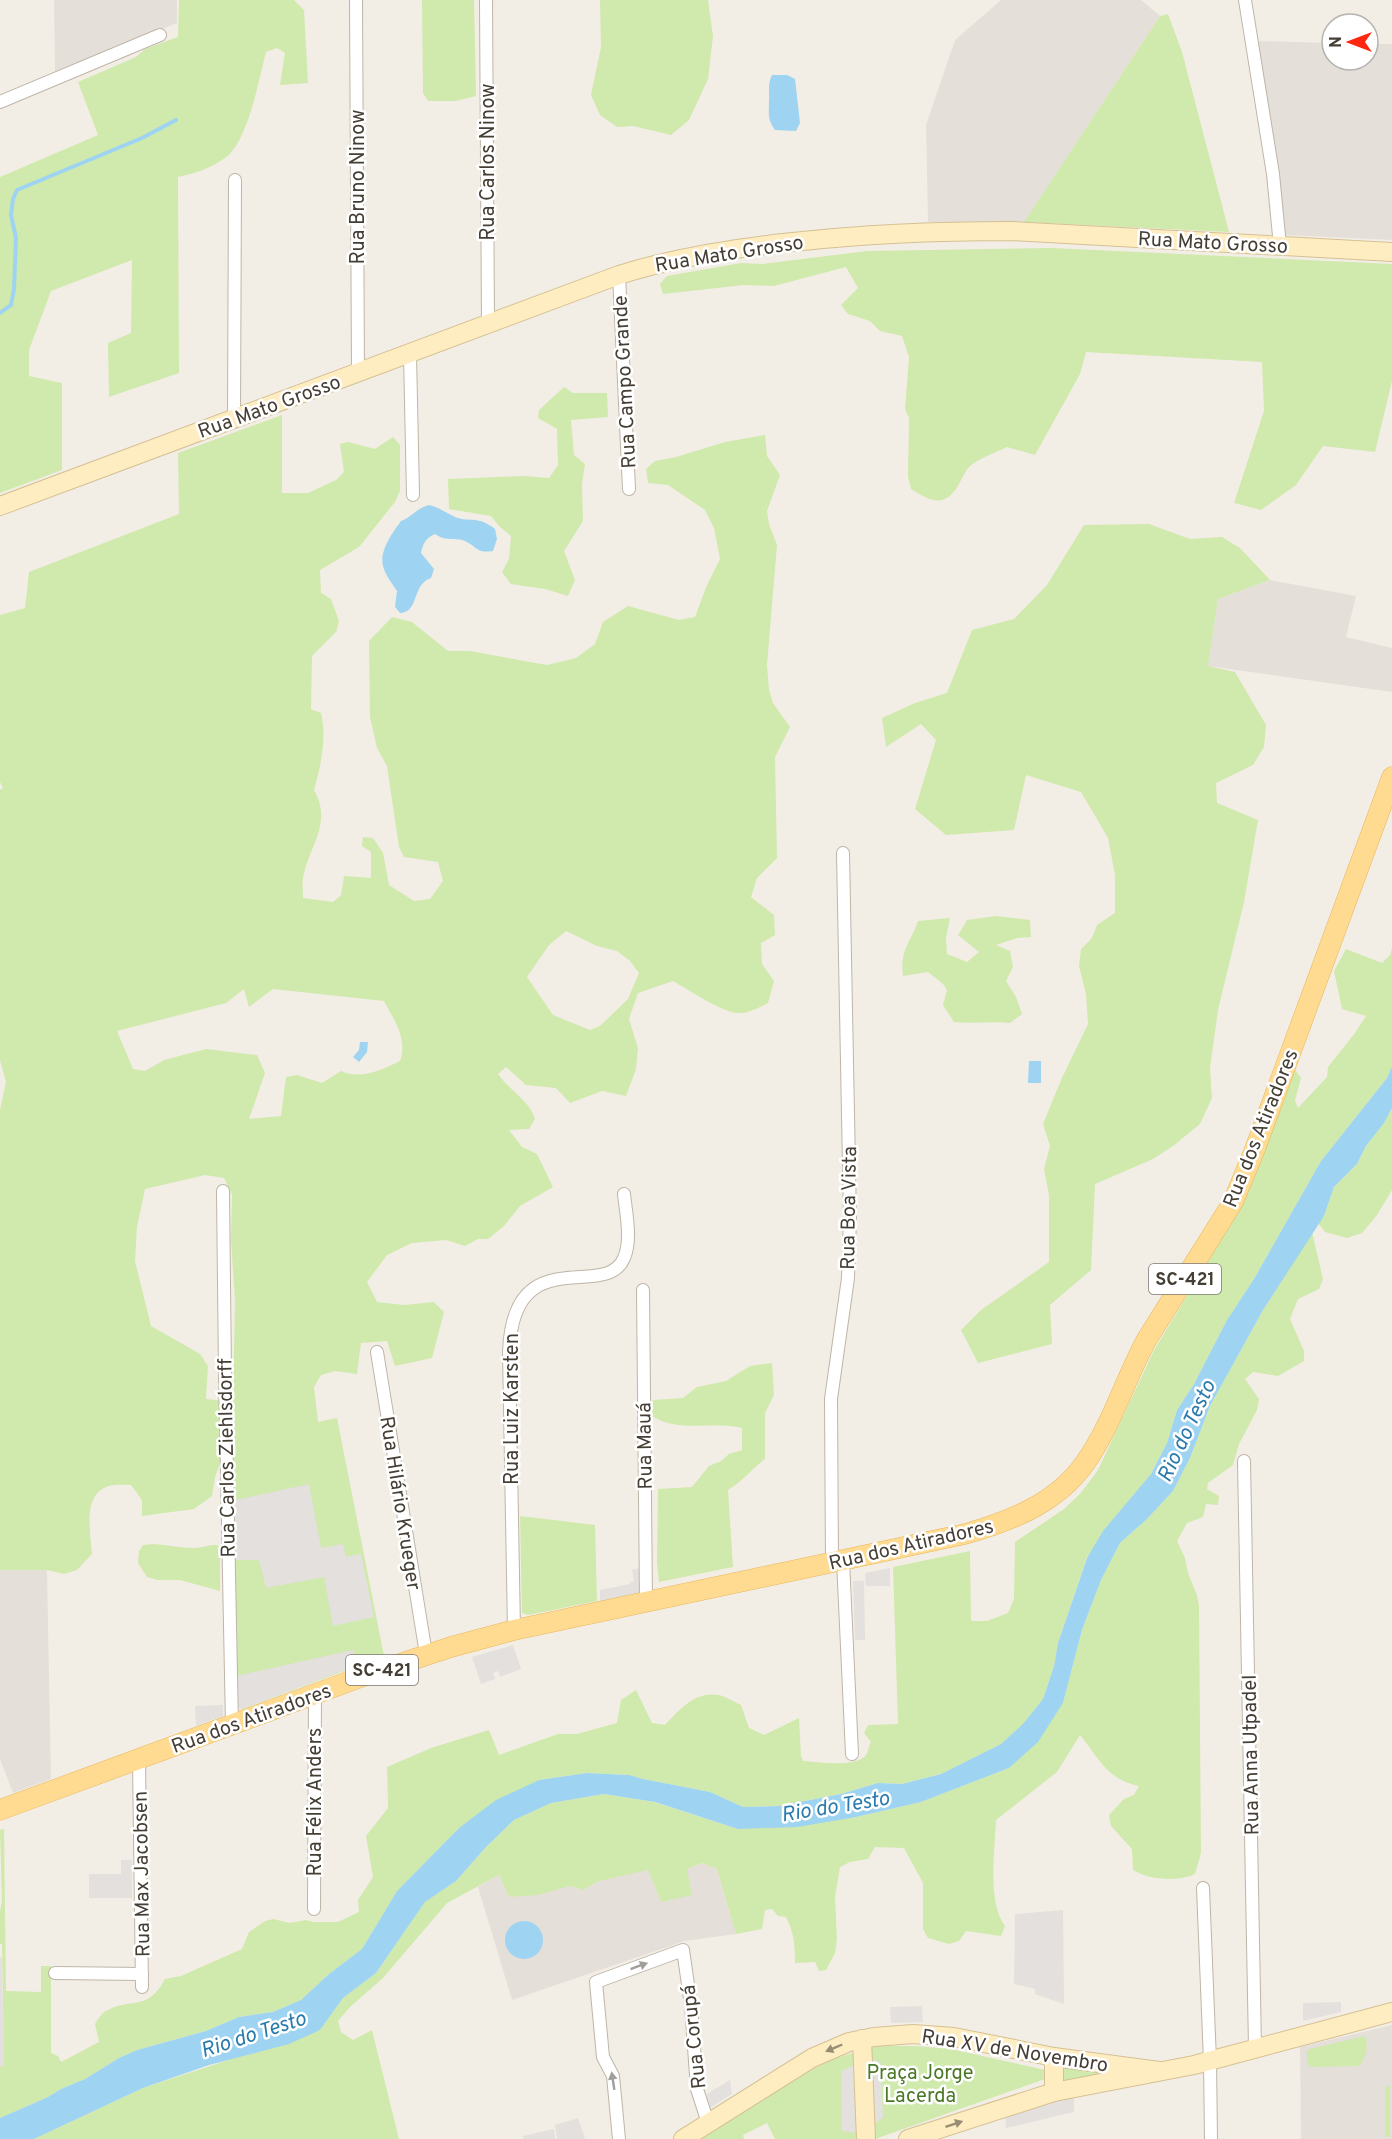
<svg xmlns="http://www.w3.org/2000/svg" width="1392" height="2139" viewBox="0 0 1392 2139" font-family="Overpass,sans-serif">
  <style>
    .industrial { fill: #e5dfda }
    .green { fill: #d0e9ac; fill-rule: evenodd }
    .parking { fill: #e3e0dd }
    .water { fill: #9ed4f2 }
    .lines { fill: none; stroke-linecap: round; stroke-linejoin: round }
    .stream { stroke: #9ed4f2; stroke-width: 4 }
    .street-casing { stroke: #beb5a7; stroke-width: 14 }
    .secondary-casing { stroke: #d5c093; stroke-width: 20 }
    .primary-casing { stroke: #e7b75e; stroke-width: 21 }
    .street { stroke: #fff; stroke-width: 12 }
    .secondary { stroke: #ffedc2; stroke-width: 18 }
    .primary { stroke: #ffda91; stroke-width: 20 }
    .oneway { fill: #a29e9a }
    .oneway2 { fill: #998d74 }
    .labels { text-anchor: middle; stroke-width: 5; stroke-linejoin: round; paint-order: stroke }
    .shield { fill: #fff; stroke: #7d7871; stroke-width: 1.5 }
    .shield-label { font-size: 18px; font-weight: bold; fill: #453e34 }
    .street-label { font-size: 20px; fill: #453e34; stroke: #fff }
    .park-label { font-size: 20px; fill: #4a7826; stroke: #fff }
    .water-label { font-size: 21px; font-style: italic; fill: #297bac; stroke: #fff }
  </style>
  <rect width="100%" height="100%" fill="#f3eee5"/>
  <g class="industrial">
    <path d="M54,0h123v23l-122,50z"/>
    <path d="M1001,0h140l19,16 -136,206h-96l-2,-97 29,-85z"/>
    <path d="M1258,41l74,2v17h36v-16h24v196l-107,-5z"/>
    <path d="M1270,580l86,16 -10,41 46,11v44l-184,-26 10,-67z"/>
    <path d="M0,1570h47l4,209 -38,14 -13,-34z"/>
    <path d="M702,1863l15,6 19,65 -51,7 -173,59 -34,-113 21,-12 10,22 61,-11 13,4 16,-9 49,-12 13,33 26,-33z"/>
    <path d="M1392,2025v114h-91l-1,-92z"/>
  </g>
  <g class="green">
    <path d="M179,0h115l10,10 4,73 -28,2 5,-32 -8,-5 -11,4c-7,27 -18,90 -41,106 -15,11 -30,15 -47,19l1,196 -70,24 -1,-54 23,-10 1,-73 -81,31 -22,59v26l33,7v87l-62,23v-316l98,-42 -20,-53 58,-25 9,-8 33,-12z"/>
    <path d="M422,0h52l2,96 -20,5h-28l-5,-8z"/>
    <path d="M600,0h108l5,36 -5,43 -19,41 -18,15 -38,-9 -16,1 -17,-12 -9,-20 10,-48z"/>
    <path d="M1168,14l14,38 47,180 -205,-10 136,-206z"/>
    <path d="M1052,248l340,16v117l-17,71 -52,-6 -27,39 -35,25 -27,-7 30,-92 -2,-49 -176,-10 -6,22 -45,81 -28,-8c-10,5 -30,12 -38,20 -4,4 -7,12 -10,17 -14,25 -29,17 -48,5l-3,-12 1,-59 -4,-9 4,-52 -7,-21 -22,-5 -10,-10 -22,-7 -7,-9 17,-17 -12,-21 -72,19 -30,-1 -81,9 -3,-10 7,-8 74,-13 21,1 105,-13z"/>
    <path d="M564,387l9,6h34l1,24 -37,3 3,35 11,9 -3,20 1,37 -19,30 11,29 -7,16 -23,-7 -34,-5 -9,-12 7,-13 2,-23 -11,-9 -9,-11 -42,-7 -1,-30 76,-3 25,2 9,-13 -1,-36 -19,-11 1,-8z"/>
    <path d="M282,415v78h26l28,-13 8,-8 -4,-28 8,-2 27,7 18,-12 7,8v46l-5,11 -36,45 -39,23 1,23 10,6 8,22 -3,11 -24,24 -1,53 10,4c6,26 0,51 -7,77 19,33 -5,56 -11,88 -1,6 0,14 0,20l30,4 8,-7 3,-19 27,2v-26l-9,-6 1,-9 10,1 10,15 6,32 25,16 16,-2 13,-18 -5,-19 -34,-5 -5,-10 -12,-81 -10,-18 -7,-31 -1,-76 23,-24 20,5 36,29h22l77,14 29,-7 19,-14 8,-22 25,-16 51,14 16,-3 12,-32 13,-26 -6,-31 -9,-18 -37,-25 -20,-2 -2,-14 9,-8 21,-4 49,-15 40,-7 2,21 13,19 -13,36 2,13 8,21 -10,120 2,25 4,13 17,24 -15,30 2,101 -20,20 -6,19 23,18 1,20 -14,8 1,21 12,17 -6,22c-10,5 -20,11 -31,10 -15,-1 -50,-24 -64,-32l-35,12 -9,26 9,29 -2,21 -10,27 -24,-5 -32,12 -14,-15 -30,-3 -20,-18 -8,7c11,16 32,27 37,45l-6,10 -20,1 13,17 15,7 16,33 -33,19 -16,20 -16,13h-10l-13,7 -19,-6 -34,3 -25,12 -20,27 10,20 27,3 30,-3 10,10 -12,46 -37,8 -8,-25 -26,2 -4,31 -22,-3 -14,4 -7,12 4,35 19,-4 47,238 -142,53 -5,-3 -10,-262 -12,33 -3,19 -18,13 -52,7v-16l-11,-15c-8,0 -18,-1 -25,2 -24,10 -15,47 -14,67l-15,16 -13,4 -17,-4h-47v-460l6,-28 -6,-22v-270l3,-2 -3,-6v-167l25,-7 4,-36 150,-58 -1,-61zM566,931l31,15 20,5 13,10 9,12 -11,26 -28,27 -10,4 -37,-15 -26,-38 22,-32zM244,989l5,18 24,-18 111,12c10,19 24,38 16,60 -18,9 -40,19 -59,10l-19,12 -25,-8 -11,2 -5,39 -32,3 16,-46 -8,-18 -51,-6 -42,11 -19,11 -12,-2 -16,-38 109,-28zM205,1175l19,3 8,17 -1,45 4,62 -2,100 -27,-3 2,-33 -8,-12 -49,-28 -16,-65 2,-34 8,-38z"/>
    <path d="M1149,524l41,15 32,-2 18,11 30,32 -52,19 -10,67 27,6 31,53 -2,22 -11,18 -37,18 1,20 41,17 -14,82 -26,108 -8,58 2,30 -12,26 -27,22 -20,13 -58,25 -4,86 -41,35 2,39 -74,19 -17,-33 20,-20 68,-48v-67l-5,-26 6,-23 -7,-22 18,-44 27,-56 -2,-30 -7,-28 2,-17 11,-11 5,-13 18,-12v-38l-7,-37 -27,-46 -55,-17 -12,55 -68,5 -31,-26 21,-69 -15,-16 -35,23 -4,-29 33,-15 32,-10 25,-63 42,-11 33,-34 37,-60z"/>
    <path d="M996,916l34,4 1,17 -14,1 -21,7 14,6 3,16 -7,14 10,16 6,17 -12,9c-19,-2 -37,1 -56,-1l-11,-17 4,-15 -4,-6 -15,-12 -25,4c-3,-27 7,-32 15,-55l32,-3 -4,20 1,16 20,8 12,-10 -21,-17 9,-15z"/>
    <path d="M1392,948v118l-5,12 -66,83 -67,118 -27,41 -33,64 -17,26 -10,33 -16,31 -64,83 -29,86 -4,23 -11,33 -20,26 -22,19 -60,30 -39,10 -24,-1 -37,11 -62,12 -36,1 -33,-15 -67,-13 -14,-4 -42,-2 -48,7 -80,48 -62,63 -35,58 -33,25 -28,26 -28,12 -34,5 -33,14 -69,19 -18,8 -34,21 -24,10 -13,8 -48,21v-51l4,-3 -2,-120h-2v-33l2,-10 -2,-71 4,-1 2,162 35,1v-26h10v87l7,3 3,6 38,-20 -4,-18c3,-5 7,-12 13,-14 25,-13 39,2 57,-31l16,-3 61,-27 7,-17 16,-11 8,-2 17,4 16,-3 8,2h24l21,-10 -1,-12 15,-23 -7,-41 22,-28 -1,-41 44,-19 58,-18 10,25 59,-21h19l40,-11 4,-23 15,-10 16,33 13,2c14,-15 30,-34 53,-30 7,1 16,7 23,10l8,23 15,7 35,-17 2,38 2,5c15,1 53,7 63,-6 2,-3 3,-10 5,-13l-7,-9 4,-8 30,-1 -5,-157 77,-16 1,70h16l21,-8 6,-14 1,-57 49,-33 16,-15 18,-24 56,-120 81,-133 58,-150 8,11 -6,22 3,8 29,-31 1,-10 27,-34 11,-17 -24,-7 -8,-38 12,-22 36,14 8,-8z"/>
    <path d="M1392,1108v82l-15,25 -15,18 -15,5 -22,-6 -7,-9 6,-7 10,-29 23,-23 9,-18 18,-23z"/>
    <path d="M1312,1232l11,47 -4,10 -21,10 -8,20 14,32v10l-26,15 -25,-4 -8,7 14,20 -2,11 -18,34 -6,21 -25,18 -1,6 12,7 -1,9 -12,-1 -3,13 -16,6 -10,18 8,17 3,15 9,22 2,11 2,247 -6,21c-17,8 -46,6 -62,-4l-1,-21 -21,-23 -2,-11 15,-16 10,-4 5,-9c-33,-7 -39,-27 -59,-51l-23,37 -61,48c-1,30 -9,82 9,106l-4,10 -35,-5 -7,10 -10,3 -21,-6 -5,-9v-46l-19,-35 -29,-1 -7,12 -18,3 -10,5 -5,30 2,42 -2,14 -9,17 -7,1 -4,-9 -20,1c0,-18 -1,-30 -9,-46l-8,-1 -6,-7 -7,1 -3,19 -26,5 -19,-65 -15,-6 -15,6 5,26 -31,7 -13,-32 -49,11 -16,9 -13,-4 -32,9 -29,2 -10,-22 -52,28 -64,75 -33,29 -12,14 3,11 12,8 19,-10 27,109h-365l109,-51 177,-58 23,-32 33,-25 49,-71 31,-21 30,-34 28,-27 37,-17 53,-9 50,8 84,27 118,-12 65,-15 88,-34 54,-65 19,-73 19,-50 19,-37 27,-24 26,-28 17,-33 20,-52 53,-96z"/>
    <path d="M772,1363l2,32 -9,18v46c-13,10 -23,23 -37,31l5,77 -74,15 -2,-19 1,-74 34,-2 17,-21 12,-5 8,-7 13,-4v-22c-26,-7 -66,5 -90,-12l1,-16 30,-2 14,-11 29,-6 24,-15z"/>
    <path d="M520,1516l75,9 2,76 -69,14 -6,-2z"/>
    <path d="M154,1544c13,1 27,4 41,4 9,0 16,-5 25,-2v45l-40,-11h-23l-10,-3 -9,-14 1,-12 4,-6z"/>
    <path d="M1365,2036c4,11 1,21 -6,30l-49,1 -3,-5v-11l3,-2z"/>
    <path d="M877,2046h38l36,3 94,21v9l-170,60h-100l-8,-16 -24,12 1,4h-46l117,-71 21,-10z"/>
    <path d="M1063,2067l66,5 -66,10z"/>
    <rect x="1385" y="2086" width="5" height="51"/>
  </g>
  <g class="parking">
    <path d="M309,1484l12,64 22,-4 3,13 15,-3 13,63 -41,9 -9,-49 -58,11 -7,-28h-26l-2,-59z"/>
    <path d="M640,1568v26l-40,8v-12l30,-6v-2l4,-1 -2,-11z"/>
    <path d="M890,1568v18h-24l-1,-13z"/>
    <path d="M853,1581h11l1,59h-10z"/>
    <path d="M513,1645l8,24 -21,8 -2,-6 -5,2 2,6 -14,5 -9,-27z"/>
    <path d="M353,1650l4,15 -115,44 -5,-3 -1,-30z"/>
    <path d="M223,1705v11l-27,10 -1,-20z"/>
    <path d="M121,1860h11v38h-43v-24h32z"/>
    <path d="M1063,1910l1,94 -29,-10v-5l-21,-5 1,-70z"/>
    <path d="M0,1957h2l2,108 -4,2z"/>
    <path d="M1341,2002v10l-38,9v-18z"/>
    <path d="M922,2006l1,16 -32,1 -1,-16z"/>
    <path d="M870,2058l11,5 2,55 -11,7z"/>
    <path d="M854,2065l2,68 -14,-2 -1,-60z"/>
    <path d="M730,2080l2,14 -22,14 -3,-14z"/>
    <path d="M1074,2096v16l-68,16 -1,-15z"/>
    <path d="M578,2118l7,21h-28l-2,-14z"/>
    <path d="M554,2129l1,10h-31l-1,-3z"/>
  </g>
  <g class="water">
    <path d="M775,75h12l8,4 5,44 -4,8 -21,-1c-8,-11 -6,-17 -6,-29 1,-10 -2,-16 3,-26z"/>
    <path d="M429,505c11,3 16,7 26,12 17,6 22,-2 40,12l2,10 -4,12c-18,3 -16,-6 -31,-11 -12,-3 -15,2 -27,-6 -9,4 -12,9 -14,19l13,16 -3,9c-20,7 -11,34 -31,35l-5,-6 2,-16c-5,-8 -12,-16 -14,-25 -4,-15 10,-34 18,-45 11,-4 16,-13 28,-16z"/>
    <path d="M360,1042h8l-1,10 -8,10 -6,-5 6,-7z"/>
    <path d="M1029,1061h12v22h-13z"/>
    <path d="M1392,1066v42l-8,15 -18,23 -9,18 -23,23 -10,29 -61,94 -53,96 -20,52 -17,33 -26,28 -27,24 -19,37 -19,50 -19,73 -25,39 -29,26 -88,34 -65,15 -59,10 -59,2 -83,-27 -51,-8 -53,9 -37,17 -28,27 -30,34 -31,21 -49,71 -33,25 -23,32 -31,14 -80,21 -66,23 -109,51h-34v-21l48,-21 13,-8 24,-10 34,-21 18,-8 69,-19 33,-14 34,-5 28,-12 28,-26 33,-25 35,-58 62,-63 37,-28 43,-20 48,-7 42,2 14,4 67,13 33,15 36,-1 62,-12 37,-11 24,1 39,-10 60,-30 22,-20 20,-25 11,-33 4,-23 29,-85 16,-27 48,-57 16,-31 10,-33 17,-26 33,-64 27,-41 67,-118 66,-83z"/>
    <circle cx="524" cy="1940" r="19"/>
  </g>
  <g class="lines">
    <path class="stream" d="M0,313l11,-8 3,-16 2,-51 -5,-23 2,-16 4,-9 125,-52 34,-18"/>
    <defs>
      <g id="street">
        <path d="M356,0l2,373"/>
        <path d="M486,0l2,324"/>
        <path d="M1245,0l28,174 7,72"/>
        <path d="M0,102l160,-67"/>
        <path d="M619,275l10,214"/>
        <path d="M410,354l3,141"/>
        <path d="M234,419l1,-239"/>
        <path d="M223,1191l2,183 7,351"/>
        <path d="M643,1290l3,312"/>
        <path d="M377,1352l49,302"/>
        <path d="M1244,1461l11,587"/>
        <path d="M843,1561l9,193"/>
        <path d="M832,1563l-1,-164 17,-121 2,-59 -7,-366"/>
        <path d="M514,1630l-5,-278c4,-114 97,-50 115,-94 8,-18 2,-45 0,-64"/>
        <path d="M139,1760l3,227"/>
        <path d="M1203,1888l7,173 1,78"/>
        <path d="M314,1909l1,-215"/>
        <path d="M55,1973l87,1"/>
        <path d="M619,2139l-6,-63 -10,-19 -7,-75 87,-32 8,55 6,84 11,34"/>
      </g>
      <g id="secondary">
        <path d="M0,506l619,-231c57,-18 114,-27 174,-33 72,-8 145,-11 218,-11l381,21"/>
        <path d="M862,2039l4,100"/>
        <path d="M1054,2057v35"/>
        <path d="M683,2139l129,-81 37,-16 25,-5 39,-3 41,3 100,20 105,14"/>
        <path d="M908,2139l146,-47 140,-27 198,-53"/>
      </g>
      <path id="primary" d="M0,1810l372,-137 79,-26 63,-17 451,-96c46,-13 92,-31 120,-71 27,-38 40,-84 62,-124l86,-137 22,-53 137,-372"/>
    </defs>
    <use href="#street" class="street-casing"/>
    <use href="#secondary" class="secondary-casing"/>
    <use href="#primary" class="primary-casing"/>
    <use href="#street" class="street"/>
    <use href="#secondary" class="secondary"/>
    <use href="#primary" class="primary"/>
  </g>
  <defs><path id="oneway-solid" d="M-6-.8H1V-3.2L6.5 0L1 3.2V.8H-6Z" transform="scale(1.5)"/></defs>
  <g class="oneway">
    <use href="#oneway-solid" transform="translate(639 1966) rotate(-20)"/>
    <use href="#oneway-solid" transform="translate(613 2081) rotate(-99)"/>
  </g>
  <g class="oneway2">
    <use href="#oneway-solid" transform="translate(834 2048) rotate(157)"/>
    <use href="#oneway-solid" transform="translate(954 2124) rotate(-18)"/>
  </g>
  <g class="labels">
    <g class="shield">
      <rect x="1149" y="1264" width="72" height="30" rx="4.5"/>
      <rect x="346" y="1655" width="72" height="30" rx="4.5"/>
    </g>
    <g class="shield-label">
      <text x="1185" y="1285">SC-421</text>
      <text x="382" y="1676">SC-421</text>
    </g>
    <g class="street-label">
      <text transform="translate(487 162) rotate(-90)" y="7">Rua Carlos Ninow</text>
      <text transform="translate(357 187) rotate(-90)" y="7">Rua Bruno Ninow</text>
      <text transform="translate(1213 242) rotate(3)" y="7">Rua Mato Grosso</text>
      <text transform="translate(729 253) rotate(-9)" y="7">Rua Mato Grosso</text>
      <text transform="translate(624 382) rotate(-93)" y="7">Rua Campo Grande</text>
      <text transform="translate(269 406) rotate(-20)" y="7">Rua Mato Grosso</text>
      <text transform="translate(1260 1128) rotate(-68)" y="7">Rua dos Atiradores</text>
      <text transform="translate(848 1208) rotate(-89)" y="7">Rua Boa Vista</text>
      <text transform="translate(511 1409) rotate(-90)" y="7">Rua Luiz Karsten</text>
      <text transform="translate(644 1446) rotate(-91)" y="7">Rua Mauá</text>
      <text transform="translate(226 1458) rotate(-91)" y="7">Rua Carlos Ziehlsdorff</text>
      <text transform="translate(401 1503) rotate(81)" y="7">Rua Hilário Krueger</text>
      <text transform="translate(911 1544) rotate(-13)" y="7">Rua dos Atiradores</text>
      <text transform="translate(251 1718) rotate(-20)" y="7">Rua dos Atiradores</text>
      <text transform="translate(1250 1755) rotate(-91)" y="7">Rua Anna Utpadel</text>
      <text transform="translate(314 1802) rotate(-90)" y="7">Rua Félix Anders</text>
      <text transform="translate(141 1874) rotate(-91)" y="7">Rua Max Jacobsen</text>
      <text transform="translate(693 2037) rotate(-96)" y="7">Rua Corupá</text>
      <text transform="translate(1015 2050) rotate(9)" y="7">Rua XV de Novembro</text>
    </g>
    <g class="park-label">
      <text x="920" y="2079">Praça Jorge<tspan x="920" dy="23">Lacerda</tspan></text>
    </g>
    <g class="water-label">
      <text transform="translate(1186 1431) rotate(-65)" y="7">Rio do Testo</text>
      <text transform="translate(835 1806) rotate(-9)" y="7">Rio do Testo</text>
      <text transform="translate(253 2034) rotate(-18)" y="7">Rio do Testo</text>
    </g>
  </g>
  <g transform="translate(1350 42) rotate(270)"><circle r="28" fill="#ffffff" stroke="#b5b2ae" stroke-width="1.5"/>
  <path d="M0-4.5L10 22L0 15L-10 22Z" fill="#ff270f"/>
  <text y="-9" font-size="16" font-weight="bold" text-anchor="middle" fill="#453e34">N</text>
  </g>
</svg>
